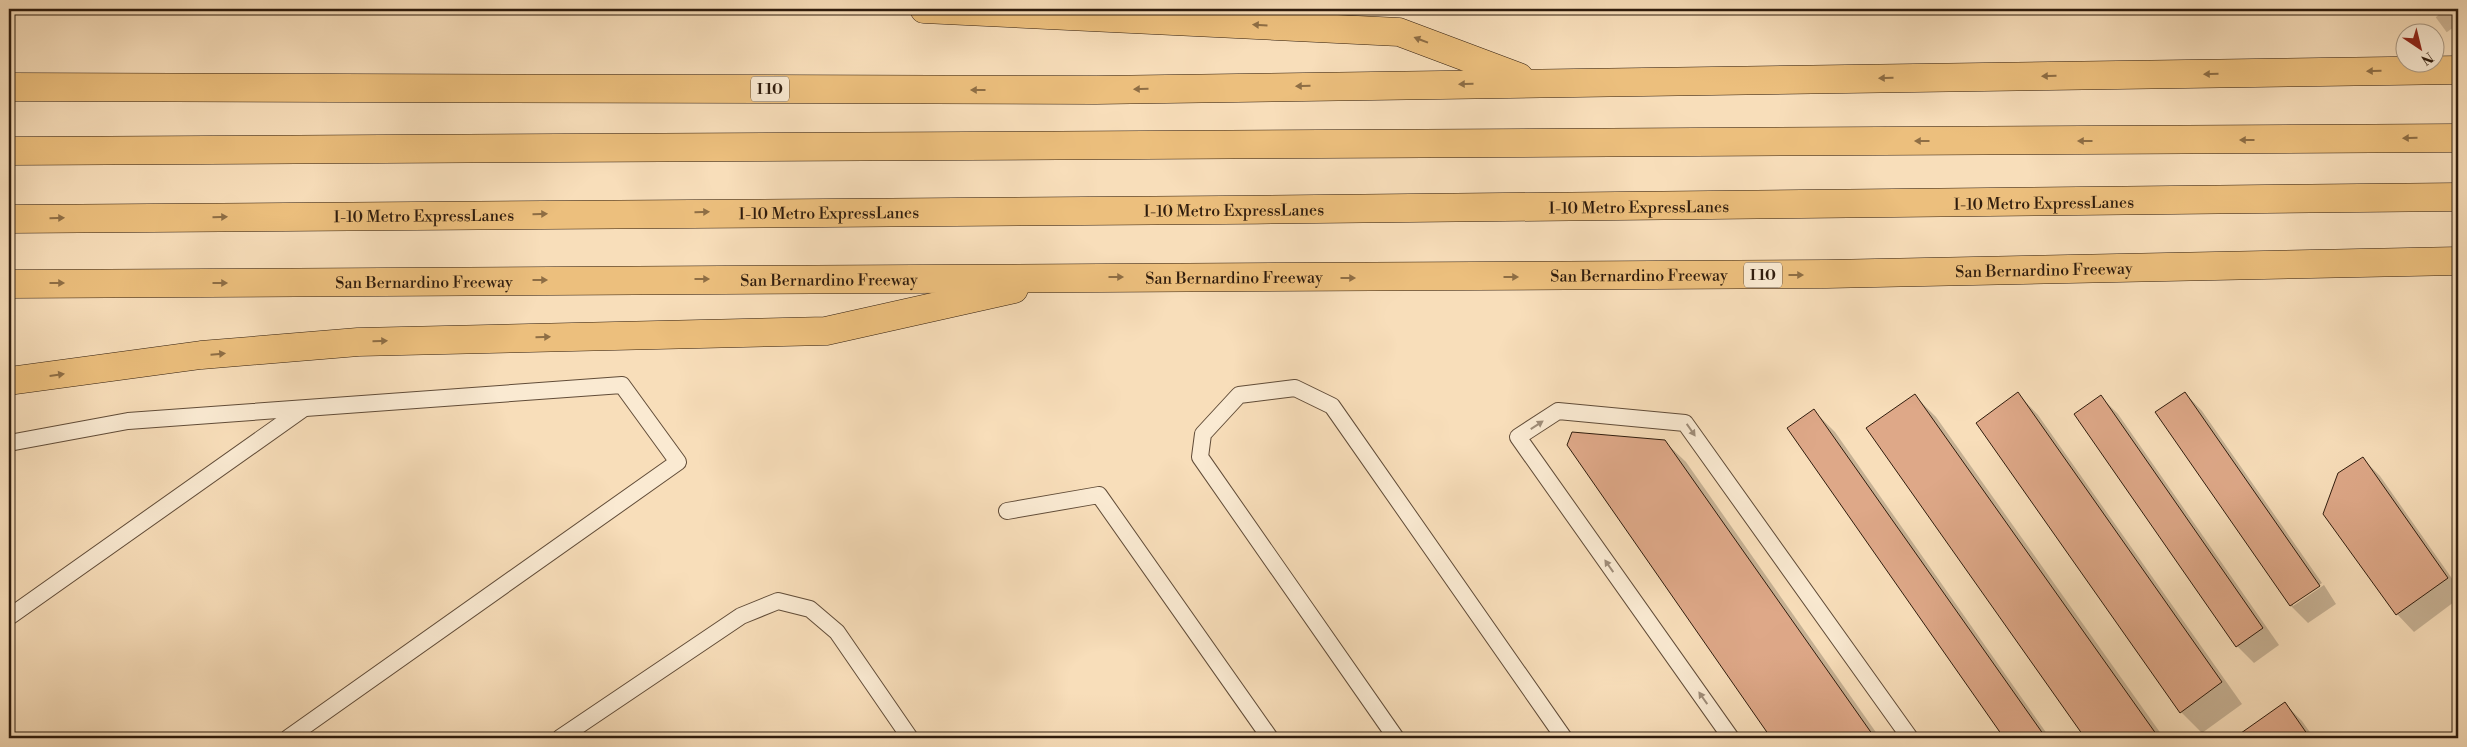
<svg xmlns="http://www.w3.org/2000/svg" width="2467" height="747" viewBox="0 0 2467 747" font-family="'Libre Bodoni',serif">
  <style>
    .shadow { fill: #0003 }
    .building { fill: #dea888; stroke: #2f1c0d }
    .lines { fill: none; stroke-linecap: round; stroke-linejoin: round }
    .secondary-tunnel { stroke: #d0b797; stroke-width: 28; stroke-dasharray: 28 14; stroke-linecap: butt }
    .lane-casing { stroke: #614c38; stroke-width: 18 }
    .highway-casing { stroke: #2f1c0d; stroke-width: 29 }
    .lane { stroke: #faead2; stroke-width: 16 }
    .highway { stroke: #ecbf7d; stroke-width: 28 }
    .oneway { fill: #8e6e45 }
    .oneway2 { fill: #9f8d79 }
    .labels { text-anchor: middle; stroke-width: 4; stroke-linejoin: round; paint-order: stroke }
    .shield { fill: #faead2; stroke: #6c5a48; stroke-width: 1 }
    .shield-label { font-size: 15px; font-weight: bold; fill: #2f1c0d }
    .street-label { font-size: 16px; fill: #2f1c0d; stroke: #faead2 }
  </style>
  <rect width="100%" height="100%" fill="#f8deba"/>
  <filter id="stains"><feTurbulence type="fractalNoise" baseFrequency=".004" numOctaves="4"/><feColorMatrix values="0 0 0 0 .2 0 0 0 0 .09 0 0 0 0 .02 0 0 0 .5 -.17"/></filter>
  <radialGradient id="worn" r=".72"><stop offset=".6" stop-color="#630" stop-opacity="0"/><stop offset="1" stop-color="#630" stop-opacity=".3"/></radialGradient>
  <g class="shadow">
    <path d="M2185,393l17,18 120,172 -29,20v3l31,-21 12,19 -28,19 -17,-17 -134,-193z"/>
    <path d="M2018,394l20,21 204,289 -40,29 -21,-21z"/>
    <path d="M1915,396l21,21 228,321h-77l-219,-309z"/>
    <path d="M2101,397l17,17 161,231 -25,18 -17,-17z"/>
    <path d="M1814,411l21,21 215,306h-44l-218,-309z"/>
    <path d="M1664,441l22,21 194,276h-107l-205,-293z"/>
    <path d="M2363,459l17,17 78,111v12l-44,33 -17,-18z"/>
    <path d="M2285,704l17,17 12,17h-78z"/>
  </g>
  <g class="building">
    <path d="M2018,392l204,290 -42,31 -204,-290z"/>
    <path d="M2185,392l135,194 -30,20 -135,-194z"/>
    <path d="M1915,394l244,344h-74l-219,-310z"/>
    <path d="M2101,395l162,233 -27,19 -162,-233z"/>
    <path d="M1814,409l232,329h-42l-217,-310z"/>
    <path d="M1572,432l93,8 210,298h-104l-204,-293z"/>
    <path d="M2363,457l85,121 -52,37 -73,-101 15,-41z"/>
    <path d="M2285,702l25,36h-76z"/>
  </g>
  <g class="lines">
    <path class="secondary-tunnel" d="M2447,9l11,15"/>
    <defs>
      <g id="lane">
        <path d="M9,443l119,-22 494,-36 56,77 -390,276"/>
        <path d="M1007,511l92,-16 171,243"/>
        <path d="M9,617l294,-208"/>
        <path d="M560,738l181,-122 37,-15 32,8 27,23 73,106"/>
        <path d="M1396,738l-196,-281 3,-23 36,-39 56,-7 37,18 232,332"/>
        <path d="M1731,738l-213,-301 40,-26 127,12 225,315"/>
      </g>
      <g id="highway">
        <path d="M924,9l475,23 120,45"/>
        <path d="M9,87l1087,3 1362,-20"/>
        <path d="M9,151l2449,-13"/>
        <path id="s1" d="M9,219c816,-8 1633,-9 2449,-22"/>
        <path id="s2" d="M9,284l1818,-10 631,-13"/>
        <path d="M9,381l192,-26 157,-13 468,-11 188,-42"/>
      </g>
    </defs>
    <use href="#lane" class="lane-casing"/>
    <use href="#highway" class="highway-casing"/>
    <use href="#lane" class="lane"/>
    <use href="#highway" class="highway"/>
  </g>
  <defs><path id="oneway-solid" d="M-6-.8H1V-3.2L6.5 0L1 3.2V.8H-6Z" transform="scale(1.25)"/></defs>
  <g class="oneway">
    <use href="#oneway-solid" transform="translate(1260 25) rotate(-177)"/>
    <use href="#oneway-solid" transform="translate(1421 40) rotate(-159)"/>
    <use href="#oneway-solid" transform="translate(2374 71) rotate(179)"/>
    <use href="#oneway-solid" transform="translate(2211 74) rotate(179)"/>
    <use href="#oneway-solid" transform="translate(2049 76) rotate(179)"/>
    <use href="#oneway-solid" transform="translate(1886 78) rotate(179)"/>
    <use href="#oneway-solid" transform="translate(1466 84) rotate(179)"/>
    <use href="#oneway-solid" transform="translate(1303 86) rotate(179)"/>
    <use href="#oneway-solid" transform="translate(1141 89) rotate(179)"/>
    <use href="#oneway-solid" transform="translate(978 90) rotate(-180)"/>
    <use href="#oneway-solid" transform="translate(2410 138) rotate(179)"/>
    <use href="#oneway-solid" transform="translate(2247 140) rotate(180)"/>
    <use href="#oneway-solid" transform="translate(1922 141) rotate(180)"/>
    <use href="#oneway-solid" transform="translate(2085 141) rotate(180)"/>
    <use href="#oneway-solid" transform="translate(702 212) rotate(-1)"/>
    <use href="#oneway-solid" transform="translate(540 214) rotate(-1)"/>
    <use href="#oneway-solid" transform="translate(220 217) rotate(-1)"/>
    <use href="#oneway-solid" transform="translate(57 218) rotate(-1)"/>
    <use href="#oneway-solid" transform="translate(1796 275)"/>
    <use href="#oneway-solid" transform="translate(1116 277)"/>
    <use href="#oneway-solid" transform="translate(1511 277)"/>
    <use href="#oneway-solid" transform="translate(1348 278)"/>
    <use href="#oneway-solid" transform="translate(702 279)"/>
    <use href="#oneway-solid" transform="translate(540 280)"/>
    <use href="#oneway-solid" transform="translate(57 283)"/>
    <use href="#oneway-solid" transform="translate(220 283)"/>
    <use href="#oneway-solid" transform="translate(543 337) rotate(-1)"/>
    <use href="#oneway-solid" transform="translate(380 341) rotate(-1)"/>
    <use href="#oneway-solid" transform="translate(218 354) rotate(-5)"/>
    <use href="#oneway-solid" transform="translate(57 375) rotate(-8)"/>
  </g>
  <g class="oneway2">
    <use href="#oneway-solid" transform="translate(1537 425) rotate(-33)"/>
    <use href="#oneway-solid" transform="translate(1691 430) rotate(55)"/>
    <use href="#oneway-solid" transform="translate(1609 566) rotate(-125)"/>
    <use href="#oneway-solid" transform="translate(1703 698) rotate(-125)"/>
  </g>
  <g class="labels">
    <g class="shield">
      <rect x="751" y="76.5" width="38" height="25" rx="4"/>
      <rect x="1744" y="262.5" width="38" height="25" rx="4"/>
    </g>
    <g class="shield-label">
      <text x="770" y="94">I 10</text>
      <text x="1763" y="280">I 10</text>
    </g>
    <g class="street-label">
      <text dy="6" stroke="none"><textPath href="#s1" startOffset="2035">I-10 Metro ExpressLanes</textPath></text>
      <text dy="6" stroke="none"><textPath href="#s1" startOffset="1630">I-10 Metro ExpressLanes</textPath></text>
      <text dy="6" stroke="none"><textPath href="#s1" startOffset="1225">I-10 Metro ExpressLanes</textPath></text>
      <text dy="6" stroke="none"><textPath href="#s1" startOffset="820">I-10 Metro ExpressLanes</textPath></text>
      <text dy="6" stroke="none"><textPath href="#s1" startOffset="415">I-10 Metro ExpressLanes</textPath></text>
      <text dy="6" stroke="none"><textPath href="#s2" startOffset="2035">San Bernardino Freeway</textPath></text>
      <text dy="6" stroke="none"><textPath href="#s2" startOffset="1630">San Bernardino Freeway</textPath></text>
      <text dy="6" stroke="none"><textPath href="#s2" startOffset="1225">San Bernardino Freeway</textPath></text>
      <text dy="6" stroke="none"><textPath href="#s2" startOffset="820">San Bernardino Freeway</textPath></text>
      <text dy="6" stroke="none"><textPath href="#s2" startOffset="415">San Bernardino Freeway</textPath></text>
    </g>
  </g>
  <rect width="2467" height="747" fill="none" stroke="#f8deba" stroke-width="30"/>
  <rect x="10" y="10" width="2447" height="727" fill="none" stroke="#2f1c0d" stroke-width="2.5"/>
  <rect x="15" y="15" width="2437" height="717" fill="none" stroke="#2f1c0d"/>
  <g transform="translate(2420 48) rotate(145)"><circle r="24" fill="#faead2" stroke="#a99883"/>
  <path d="M0-4L9 19L0 12L-9 19Z" fill="#8f2418"/>
  <text y="-8" font-size="14" font-weight="bold" text-anchor="middle" fill="#2f1c0d">N</text>
  </g>
  <rect width="100%" height="100%" filter="url(#stains)"/>
  <rect width="100%" height="100%" fill="url(#worn)"/>
</svg>
